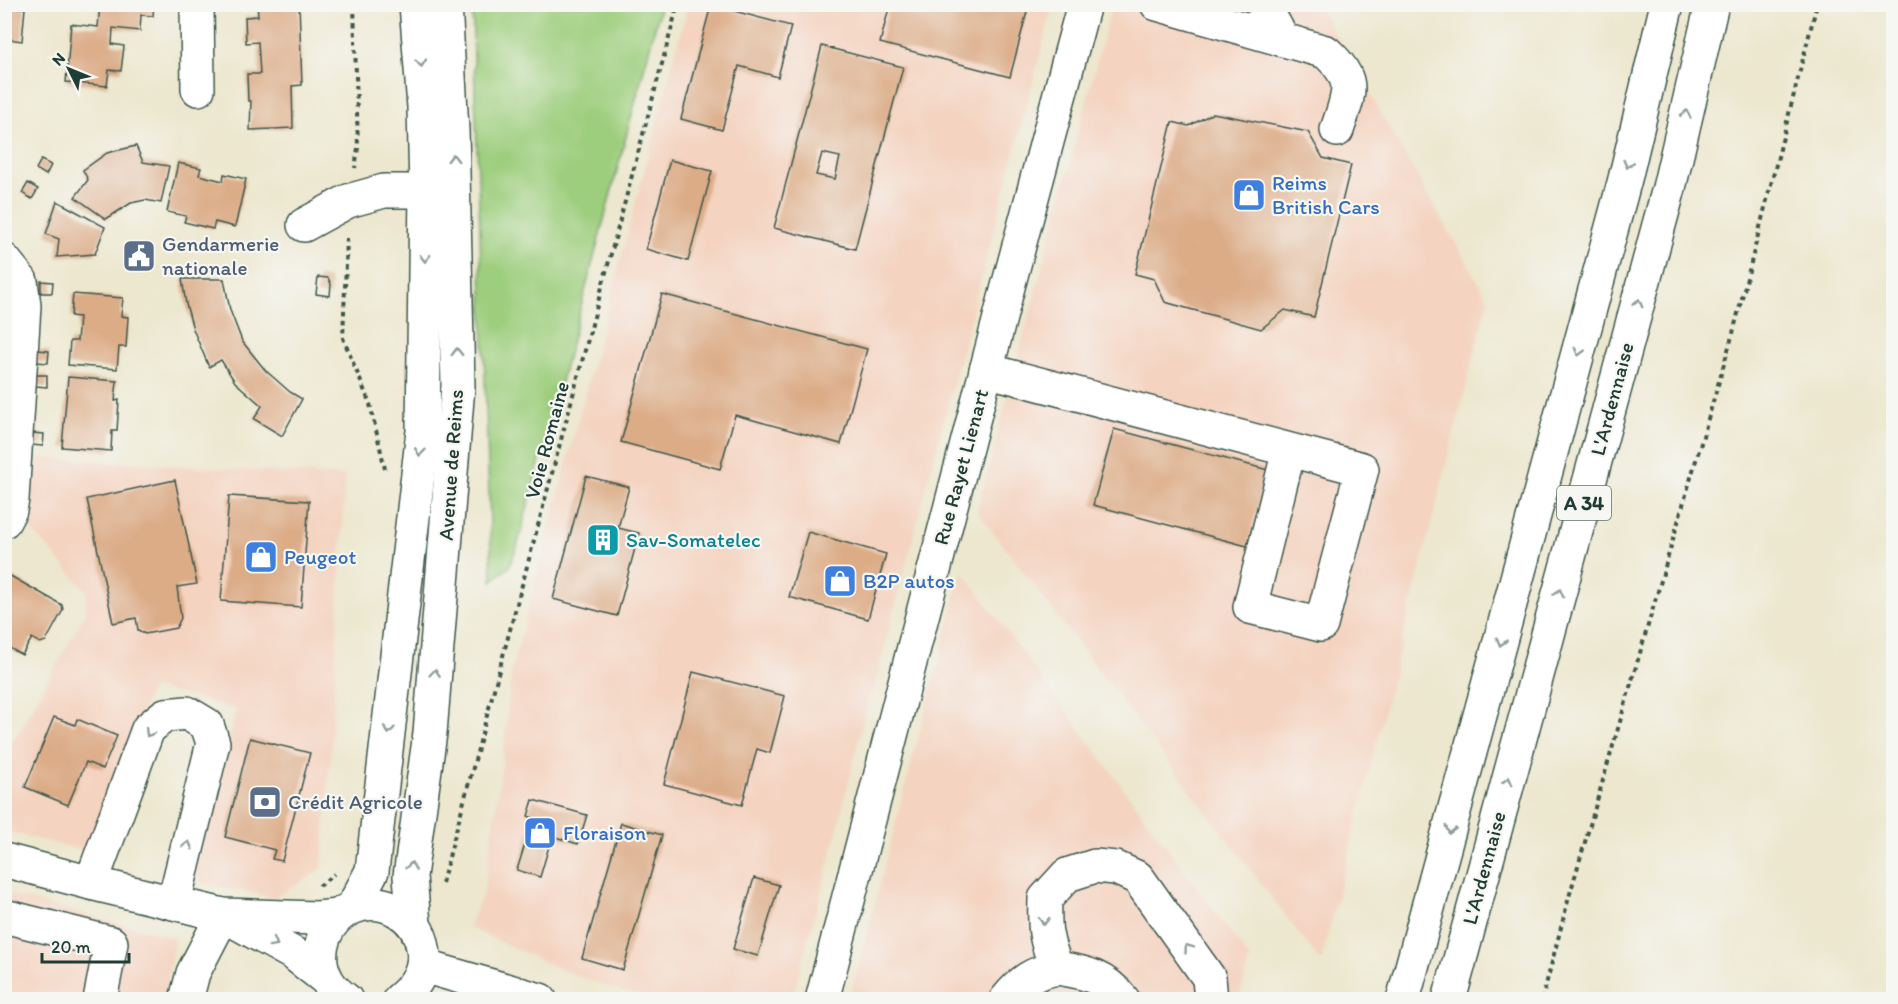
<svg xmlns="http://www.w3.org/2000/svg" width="1898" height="1004" viewBox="0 0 1898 1004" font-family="Itim,sans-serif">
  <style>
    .built { fill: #f4d3c0 }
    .green { fill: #9dce7d; stroke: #5e8658; stroke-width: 1.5 }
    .building { fill: #dcac87; fill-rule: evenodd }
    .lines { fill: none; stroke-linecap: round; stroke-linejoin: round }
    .minor-casing { stroke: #3e564b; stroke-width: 36 }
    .major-casing { stroke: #3e564b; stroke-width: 36 }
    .highway-casing { stroke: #3e564b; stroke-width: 36 }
    .path { stroke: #3e564b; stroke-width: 4; stroke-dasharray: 4.5 4.5; stroke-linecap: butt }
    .minor { stroke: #fff; stroke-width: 33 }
    .major { stroke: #fff; stroke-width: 33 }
    .highway { stroke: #fff; stroke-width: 33 }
    .oneway { stroke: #8f9e9a }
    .labels { text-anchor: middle; stroke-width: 4.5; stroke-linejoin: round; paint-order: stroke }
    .shield { fill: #f6f6f2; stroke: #60746d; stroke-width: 1.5 }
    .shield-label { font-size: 20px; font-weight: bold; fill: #1f3d34 }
    .shop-label { font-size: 21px; fill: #366cbe; stroke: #f6f6f2; text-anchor: start }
    .service-label { font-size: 21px; fill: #4e5e75; stroke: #f6f6f2; text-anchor: start }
    .street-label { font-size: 21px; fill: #1f3d34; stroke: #f6f6f2 }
    .culture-label { font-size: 21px; fill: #0d838f; stroke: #f6f6f2; text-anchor: start }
  </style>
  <rect width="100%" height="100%" fill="#f6f6f2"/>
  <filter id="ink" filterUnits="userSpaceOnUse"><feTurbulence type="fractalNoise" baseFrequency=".0167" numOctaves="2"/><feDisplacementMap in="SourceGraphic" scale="12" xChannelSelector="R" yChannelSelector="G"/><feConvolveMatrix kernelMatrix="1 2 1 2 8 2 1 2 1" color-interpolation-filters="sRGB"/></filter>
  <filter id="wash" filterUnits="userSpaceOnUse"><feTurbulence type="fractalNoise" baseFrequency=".008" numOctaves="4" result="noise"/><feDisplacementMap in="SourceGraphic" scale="24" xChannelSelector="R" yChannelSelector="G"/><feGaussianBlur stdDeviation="1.35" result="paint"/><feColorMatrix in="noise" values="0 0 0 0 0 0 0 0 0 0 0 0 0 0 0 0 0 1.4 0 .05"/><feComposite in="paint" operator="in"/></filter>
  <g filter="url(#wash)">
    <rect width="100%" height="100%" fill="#ece7ce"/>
    <g class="built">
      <path d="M688,5h365l-177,674 -8,22 -38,159 -38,139h-138l-40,-10 -52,-19 -94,-43 16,-36 17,-120 11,-102z"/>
      <path d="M1112,5h206l170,294 -167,663 -344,-451z"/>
      <path d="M30,457l315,19 -13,257 -10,136 -48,29 -72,-15 -7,-12 41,-162 -84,-22 -67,164 -80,-20v-75l81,-144 1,-21 -60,-66z"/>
      <path d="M962,571l288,388 -11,40 -390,1z"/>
      <path d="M4,893l171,45 -11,61h-159z"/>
    </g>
    <path class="green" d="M472,5h189l-144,542 -8,20 -17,14z"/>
    <g id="blocks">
      <g class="building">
        <path d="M4,4h6v3l15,1 -3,33 -14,-2 -2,17h-2z"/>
        <path d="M100,4h54l-1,12 -12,-1 -1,16 -27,-3 -1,16 12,2 -3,25 -12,-1 -2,16 -41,-4 5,-58 27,3z"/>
        <path d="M257,4h42l3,81 -10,1 1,42 -43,2 1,-29h-3l-1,-27h13l-2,-32 -12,1 -1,-26 13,-1z"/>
        <path d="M890,4h139l-19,73 -130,-34z"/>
        <path d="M711,5l80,21 -13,51 -39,-11 -17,64 -41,-11z"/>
        <path d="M822,46l81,21 -48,182 -81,-21zM822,153l18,4 -5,22 -19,-4z"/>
        <path d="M1213,113l95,19 15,26 28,7 -37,152 -29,-7 -24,19 -96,-27 -11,-23 -19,-5 37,-152 17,4z"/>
        <path d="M136,146l7,16 26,4 -8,37 -16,-3 -14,3 -25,16 -31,-22 13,-17 -5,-10 24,-17z"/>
        <path d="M41,160l10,5 -5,10 -10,-6z"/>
        <path d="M670,160l42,11 -24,90 -42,-12z"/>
        <path d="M178,163l23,5 -2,7 24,6 1,-7 22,5 -11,48 -20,-5 -2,7 -29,-7 2,-6 -19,-4z"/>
        <path d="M28,183l10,6 -6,10 -10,-6z"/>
        <path d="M57,201l48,26 -10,27 -38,3 2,-18 -13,-5z"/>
        <path d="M318,277l10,1 3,6 -1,12 -14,-2z"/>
        <path d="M182,279h42l6,31 12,31 23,29 25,22 12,7 -20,37 -28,-17 8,-13 -27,-24 -14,-22 -12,7 -16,-38 -7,-25z"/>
        <path d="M41,281l12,1 -1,11h-11z"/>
        <path d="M73,294l50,4 -2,18 7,1 -2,30h-7l-2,22 -49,-4 2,-24h7l2,-24 -8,-1z"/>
        <path d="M662,294l205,55 -26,95 -106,-29 -15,54 -99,-27z"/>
        <path d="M37,350l12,1 -1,12 -11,-1z"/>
        <path d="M36,375h11v12l-12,-1z"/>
        <path d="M68,377l49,4 -2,20 4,-1 -2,31h-5l-1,20 -49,-4z"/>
        <path d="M1114,429l154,41 -21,76 -154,-41z"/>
        <path d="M32,433l12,1 -1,12 -12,-1z"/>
        <path d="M586,476l43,11 -11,41 21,5 -22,83 -64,-17z"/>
        <path d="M175,480l22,104 -20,3 4,31 -5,10 -31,6 -7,-4 -2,-12 -23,5 -26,-124z"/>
        <path d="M229,496l80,5 -8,106 -80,-6z"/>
        <path d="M808,532l78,22 -18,65 -79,-22z"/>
        <path d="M7,574l55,31 1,5 -17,31 -6,2 -8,-5 -10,17 -18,-10v-35l3,-5 -3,-1v-26z"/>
        <path d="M693,672l92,24 -15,57 -13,-4 -15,56 -78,-21z"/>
        <path d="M54,717l21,8 2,-6 40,17 -14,33 -17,-7 -18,43 -43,-18z"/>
        <path d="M250,738l60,15 -28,108 -10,-2 3,-9 -50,-13z"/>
        <path d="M533,800l54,15 -9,29 -26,-8 -12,41 -23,-7 16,-52 -5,-2z"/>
        <path d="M621,823l41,12 -39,135 -41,-12z"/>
        <path d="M754,878l25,7 -21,71 -25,-7z"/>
      </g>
    </g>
  </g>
  <g filter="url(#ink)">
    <use href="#blocks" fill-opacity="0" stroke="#3e564b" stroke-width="1.5"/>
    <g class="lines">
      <defs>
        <g id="minor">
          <path d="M197,4l1,85"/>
          <path d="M1157,4l169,48c32,29 23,41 11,78"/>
          <path d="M1263,4l20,36"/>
          <path d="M304,225l44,-24 36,-10h69"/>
          <path d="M4,260l17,21 3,25 -12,193 -2,11 -6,11"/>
          <path d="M986,370l376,99 -41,156 -71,-18 39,-157"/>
          <path d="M4,860l87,23 132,32 94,3 21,-2"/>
          <path d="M91,883l57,-154 17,-14 22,-2 20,12 6,18 -39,159"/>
          <path d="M4,916l107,27 -11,57"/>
          <path d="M227,917l67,37 32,25"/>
          <path d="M423,966l117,34"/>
          <path d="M186,1000l7,-27 30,-58"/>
          <path d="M822,1000l187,-717 75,-279"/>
          <path d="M1006,1000c16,-20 27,-27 51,-32"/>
          <path d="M1123,1000c-18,-23 -38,-28 -66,-32 -12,-28 -13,-39 -12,-69l22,-24 28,-9 21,2 22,10 71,100 2,22"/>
        </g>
        <g id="major">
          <path d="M353,907l19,-36 51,-440 3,-241 -2,-83 -8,-103"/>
          <path d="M414,924l-4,-48 20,-143 28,-347 -6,-256 -7,-126"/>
          <path d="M346,1000c-8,-6 -15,-12 -19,-20 -15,-27 -2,-62 27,-73 31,-12 64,9 69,41 4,21 -8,39 -24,52"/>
        </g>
        <g id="highway">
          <path d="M1403,1000l222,-821 42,-175"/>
          <path d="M1449,1000l220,-812 43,-184"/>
        </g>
      </defs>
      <use href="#minor" class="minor-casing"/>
      <use href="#major" class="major-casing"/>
      <use href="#highway" class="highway-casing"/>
      <g class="path">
        <path d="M354,4l4,144 -3,20"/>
        <path d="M347,238l-4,100 27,66 15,65"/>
        <path d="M442,883l236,-879"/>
        <path d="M319,886l15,-12"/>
        <path d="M1542,1000l27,-103 164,-564 84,-329"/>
      </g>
      <use href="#minor" class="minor"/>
      <use href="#major" class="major"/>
      <use href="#highway" class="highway"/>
    </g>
    <defs><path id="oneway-chevron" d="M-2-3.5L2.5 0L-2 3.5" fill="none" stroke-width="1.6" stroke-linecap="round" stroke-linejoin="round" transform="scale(1.5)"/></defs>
    <g class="oneway">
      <use href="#oneway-chevron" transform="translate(421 63) rotate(85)"/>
      <use href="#oneway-chevron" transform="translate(1686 114) rotate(-77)"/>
      <use href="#oneway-chevron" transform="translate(453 158) rotate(-90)"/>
      <use href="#oneway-chevron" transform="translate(1628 164) rotate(103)"/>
      <use href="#oneway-chevron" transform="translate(425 258) rotate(91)"/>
      <use href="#oneway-chevron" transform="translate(1638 303) rotate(-75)"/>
      <use href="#oneway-chevron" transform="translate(457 352) rotate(-91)"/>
      <use href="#oneway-chevron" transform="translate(1579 352) rotate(105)"/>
      <use href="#oneway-chevron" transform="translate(420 452) rotate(97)"/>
      <use href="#oneway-chevron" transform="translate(1559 593) rotate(-75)"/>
      <use href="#oneway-chevron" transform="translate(1501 642) rotate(105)"/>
      <use href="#oneway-chevron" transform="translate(435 673) rotate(-85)"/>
      <use href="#oneway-chevron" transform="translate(389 730) rotate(97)"/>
      <use href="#oneway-chevron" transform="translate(149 733) rotate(121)"/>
      <use href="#oneway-chevron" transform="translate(1508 781) rotate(-75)"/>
      <use href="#oneway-chevron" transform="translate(1450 830) rotate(105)"/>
      <use href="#oneway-chevron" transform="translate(188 845) rotate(-76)"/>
      <use href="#oneway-chevron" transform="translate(411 866) rotate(-82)"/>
      <use href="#oneway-chevron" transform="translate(1044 921) rotate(89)"/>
      <use href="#oneway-chevron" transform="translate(274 943) rotate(29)"/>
      <use href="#oneway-chevron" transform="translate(1188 948) rotate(-126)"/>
    </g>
  </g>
  <defs>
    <symbol id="shop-square" viewBox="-11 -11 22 22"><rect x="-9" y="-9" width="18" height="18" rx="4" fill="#3f7fe0" stroke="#f6f6f2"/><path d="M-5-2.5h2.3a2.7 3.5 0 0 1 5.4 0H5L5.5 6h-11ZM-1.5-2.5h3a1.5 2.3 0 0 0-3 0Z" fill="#fff"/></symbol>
    <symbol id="civic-square" viewBox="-11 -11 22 22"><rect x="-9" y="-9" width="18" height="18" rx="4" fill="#5c6f8a" stroke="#f6f6f2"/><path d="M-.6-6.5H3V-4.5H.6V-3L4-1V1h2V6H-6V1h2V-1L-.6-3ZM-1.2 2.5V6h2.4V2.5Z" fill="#fff"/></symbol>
    <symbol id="building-square" viewBox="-11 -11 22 22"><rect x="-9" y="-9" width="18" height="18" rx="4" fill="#0f9aa8" stroke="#f6f6f2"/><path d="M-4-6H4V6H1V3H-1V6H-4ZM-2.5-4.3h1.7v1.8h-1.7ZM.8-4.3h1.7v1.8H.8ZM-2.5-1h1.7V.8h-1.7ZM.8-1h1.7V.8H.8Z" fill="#fff"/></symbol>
    <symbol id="bank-square" viewBox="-11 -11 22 22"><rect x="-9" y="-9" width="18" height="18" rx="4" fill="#5c6f8a" stroke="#f6f6f2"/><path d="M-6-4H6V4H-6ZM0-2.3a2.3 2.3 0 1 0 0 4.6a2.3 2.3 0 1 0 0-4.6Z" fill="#fff"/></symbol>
  </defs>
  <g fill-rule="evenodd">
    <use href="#shop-square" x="1230" y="176" width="38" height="38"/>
    <use href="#civic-square" x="120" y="237" width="38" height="38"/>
    <use href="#building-square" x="584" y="521" width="38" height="38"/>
    <use href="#shop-square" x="242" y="538" width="38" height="38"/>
    <use href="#shop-square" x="821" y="562" width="38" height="38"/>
    <use href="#bank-square" x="246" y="783" width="38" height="38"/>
    <use href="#shop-square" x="521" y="814" width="38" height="38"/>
  </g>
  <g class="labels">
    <rect class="shield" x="1557" y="486" width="54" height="34" rx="4.5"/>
    <g class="shield-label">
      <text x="1584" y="510">A 34</text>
    </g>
    <g class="shop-label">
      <text x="1272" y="190">Reims<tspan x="1272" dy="24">British Cars</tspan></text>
      <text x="284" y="564">Peugeot</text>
      <text x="863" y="588">B2P autos</text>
      <text x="563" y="840">Floraison</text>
    </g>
    <g class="service-label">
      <text x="162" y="251">Gendarmerie<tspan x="162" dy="24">nationale</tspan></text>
      <text x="288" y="809">Crédit Agricole</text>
    </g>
    <g class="street-label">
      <text transform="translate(1612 399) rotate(-75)" y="7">L'Ardennaise</text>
      <text transform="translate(547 440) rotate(-75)" y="7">Voie Romaine</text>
      <text transform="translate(451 465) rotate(-86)" y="7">Avenue de Reims</text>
      <text transform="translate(961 467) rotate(-75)" y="7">Rue Rayet Lienart</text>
      <text transform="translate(1484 868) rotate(-75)" y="7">L'Ardennaise</text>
    </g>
    <g class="culture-label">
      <text x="626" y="547">Sav-Somatelec</text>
    </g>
  </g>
  <rect width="1898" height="1004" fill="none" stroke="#f6f6f2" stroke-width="24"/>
  <g transform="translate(69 69) rotate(313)" stroke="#f6f6f2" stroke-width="4.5" paint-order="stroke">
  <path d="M0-4.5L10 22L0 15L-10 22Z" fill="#1f3d34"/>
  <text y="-9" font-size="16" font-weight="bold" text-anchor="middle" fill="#1f3d34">N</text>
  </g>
  <path d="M42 953v9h87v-9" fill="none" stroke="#1f3d34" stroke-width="3"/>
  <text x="51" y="953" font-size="18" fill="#1f3d34" stroke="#f6f6f2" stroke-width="4.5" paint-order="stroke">20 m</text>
</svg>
